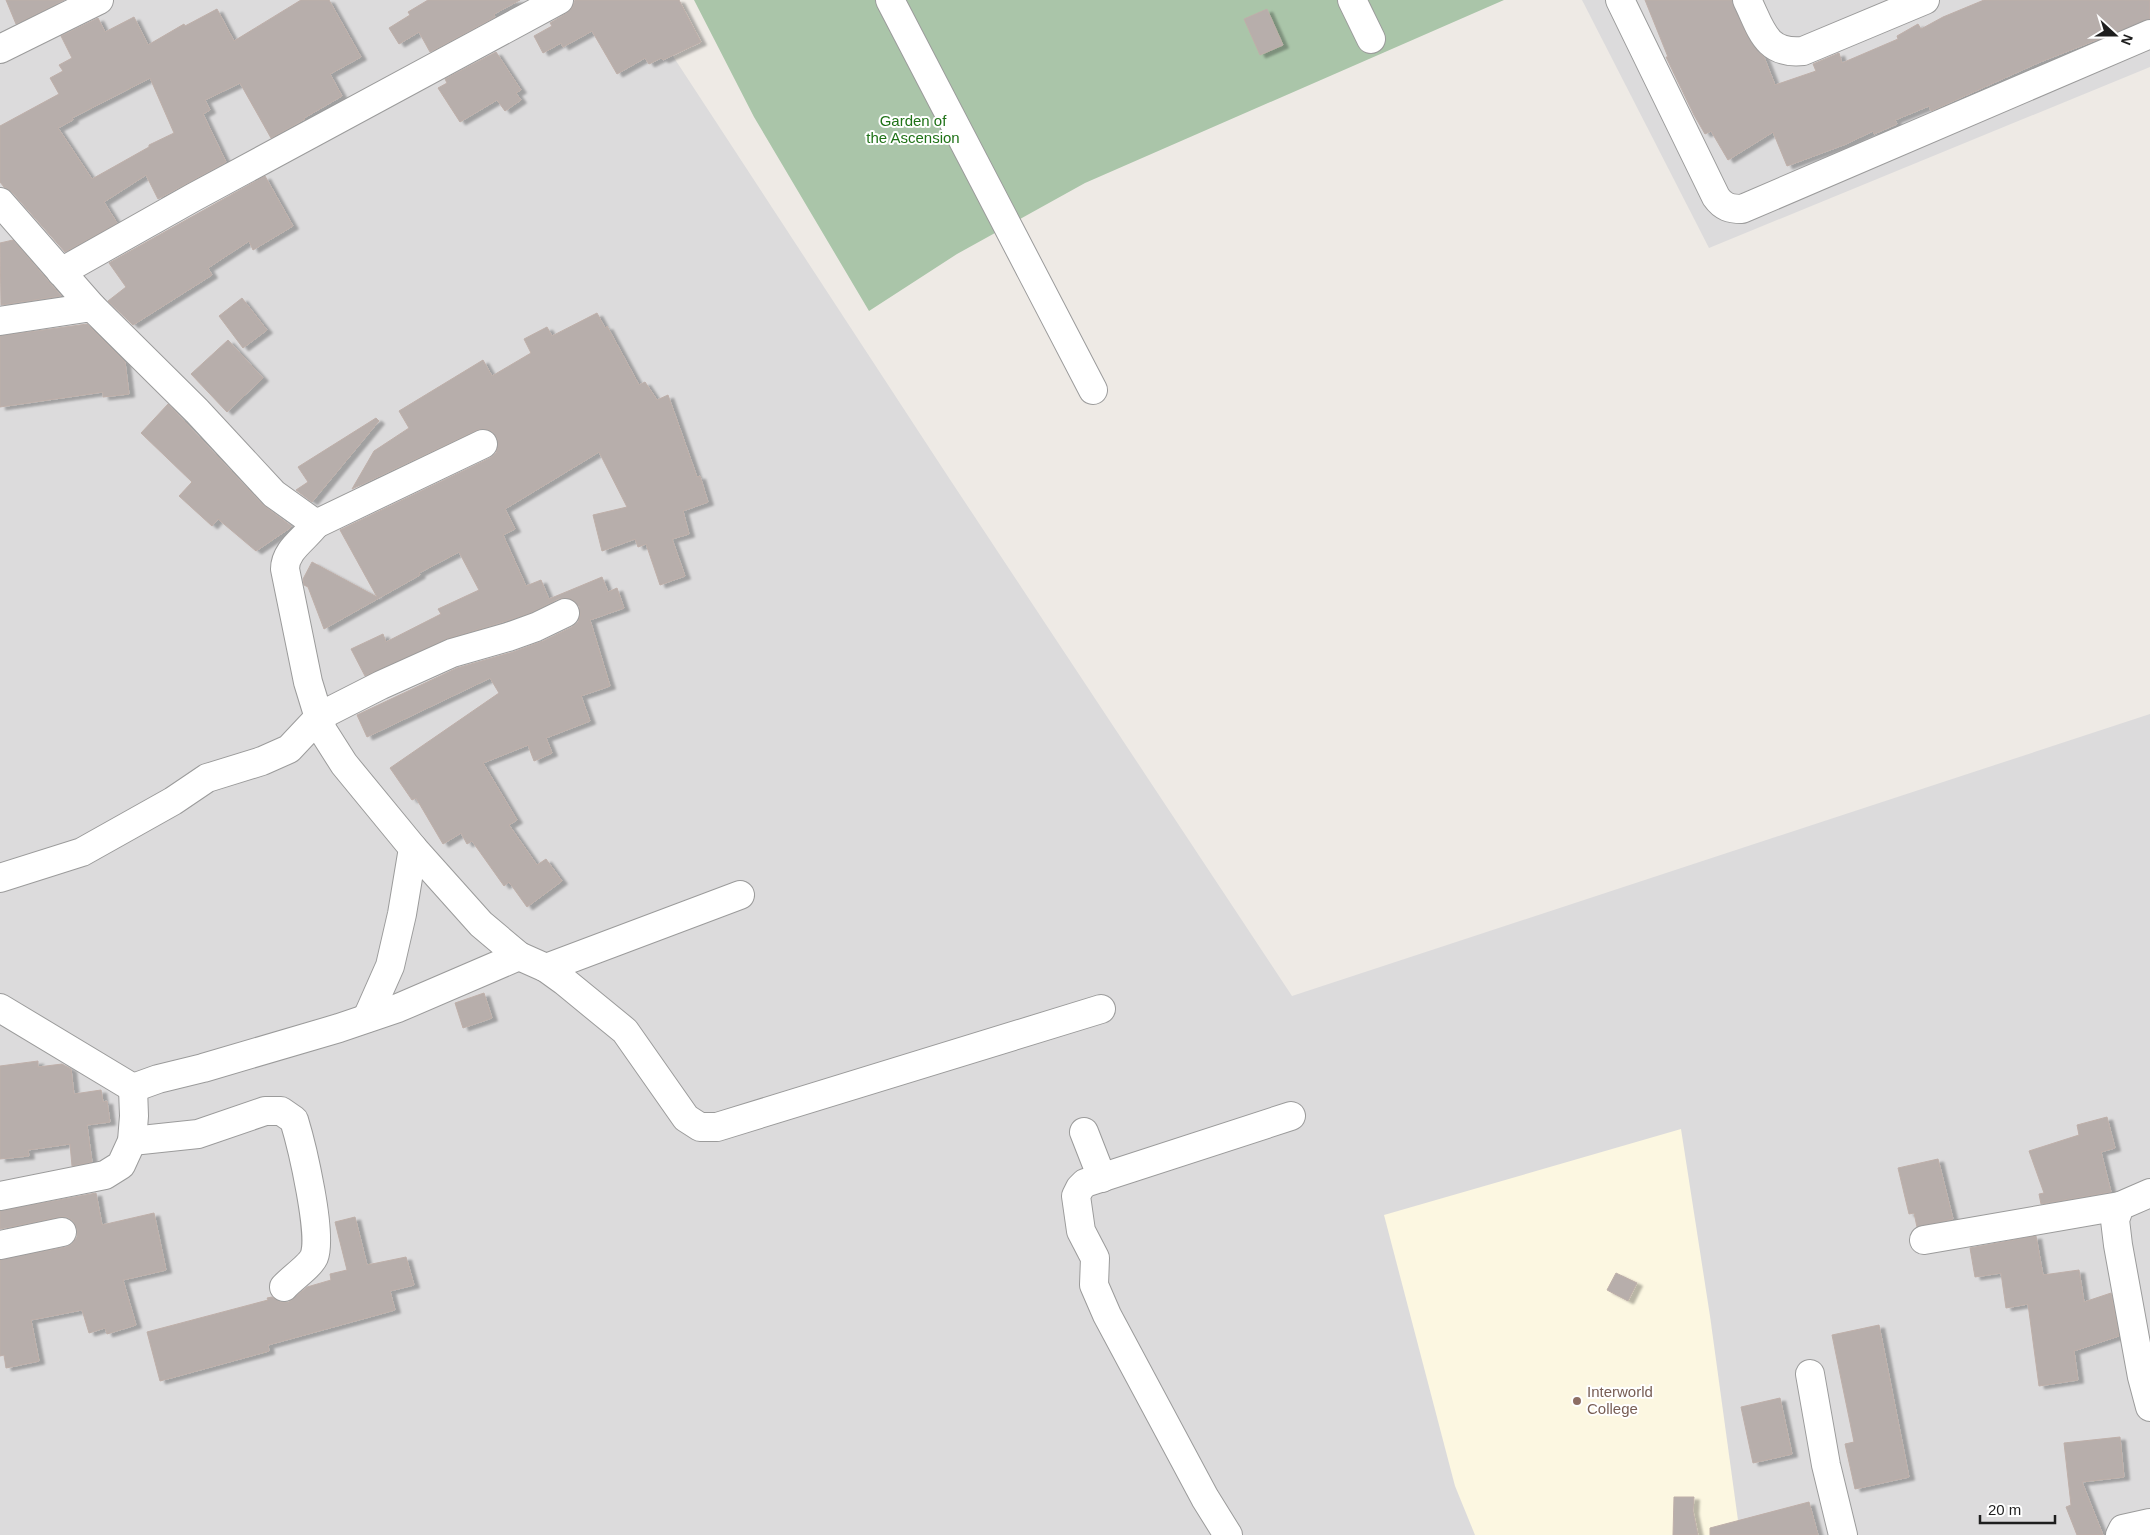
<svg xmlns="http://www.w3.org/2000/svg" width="2150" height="1535" viewBox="0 0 2150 1535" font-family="Arial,sans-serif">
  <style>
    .residential { fill: #dcdbdc }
    .education { fill: #fcf7e1 }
    .cemetery { fill: #aac5a9 }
    .building { fill: #b7aeab; stroke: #beafa9; fill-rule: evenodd; filter: url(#shadow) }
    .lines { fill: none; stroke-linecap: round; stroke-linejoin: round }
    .minor-casing { stroke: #9b9b9b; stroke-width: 30 }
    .minor { stroke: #fff; stroke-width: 28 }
    .education-dot { fill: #8d6e63; stroke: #fff; stroke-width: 2 }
    .labels { text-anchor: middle; stroke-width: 4; stroke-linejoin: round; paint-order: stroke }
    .park-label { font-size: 15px; fill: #1f7217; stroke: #fff }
    .education-label { font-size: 15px; fill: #785e54; stroke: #fff; text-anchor: start }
  </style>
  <defs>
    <filter id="shadow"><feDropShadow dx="5.5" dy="3" stdDeviation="1" flood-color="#0004"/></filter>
  </defs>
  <rect width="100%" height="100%" fill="#eeeae5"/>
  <g class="residential">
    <path d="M0,0h640l8,18 299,457 345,521 858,-282v821h-2150z"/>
    <path d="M1582,0h568v67l-441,181z"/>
  </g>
  <path class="education" d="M1681,1129l29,187 30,219h-265l-20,-49 -71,-271z"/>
  <path class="cemetery" d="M694,0h810l-419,183 -128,71 -88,57 -115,-194z"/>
  <g class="building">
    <path d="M6,0h58l-48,24z"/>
    <path d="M301,0h28l32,57 -31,17 12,22 -38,22 1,1 -34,19 -31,-55 -35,17 5,10 -7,4 23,48 -68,37 -12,-24 -42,27 13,21 -52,29 -53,-60 -8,-5 -4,-5v-56l59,-32 -9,-16 13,-7 -4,-6 13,-7 -11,-22 37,-18 7,14 29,-15 14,28 36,-21 1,2 32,-17 17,32zM150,78l24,55 -25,12v2l-57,32 -34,-51 15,-8 -1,-2z"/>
    <path d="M428,0h92l-26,14 1,3 -65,35 -11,-20 -20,12 -10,-16 21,-13 -2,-3z"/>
    <path d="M575,0h104l22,42 -38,18 -2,-2 -12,6 -4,-6 -28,16 -25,-43 -29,16 -2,-4 -18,10 -9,-17 18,-10 -2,-3 17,-10 5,-5z"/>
    <path d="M1645,0h87l15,36 17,21 11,28 41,-14 -3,-7 26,-11 3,10 56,-24 -1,-3 21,-12 3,5 22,-12 41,-17h166v19l-110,43 -109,49 -2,-5 -34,14 2,4 -23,10 -1,-3 -27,13 -59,22 -14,-34 -45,28 -17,-29 -6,3 -11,-19 -28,-58h2z"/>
    <path d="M1267,9l16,36 -23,10 -16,-36z"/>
    <path d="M496,52l25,38 -5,3 5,7 -16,11 -8,-11 -37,22 -22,-34 9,-5 -2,-4z"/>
    <path d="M265,176l28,50 -40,24 -4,-9 -41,27 4,7 -79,50 -25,-24 18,-14 -17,-24z"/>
    <path d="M13,240l48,56 -60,9 -1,-62z"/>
    <path d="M242,298l25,32 -24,18 -24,-32z"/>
    <path d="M597,313l8,15 2,-2 32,59 6,-3 12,18 11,-5 29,82 3,-1 8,26 -25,9 6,23 -17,5 13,37 -25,9 -14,-41 -8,3 -3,-8 -33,12 -9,-36 34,-8 -28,-55 -94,57 10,20 -12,6 23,51 15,-6 8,19 53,-22 6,15 9,-4 7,20 -34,12 20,66 -29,10 9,25 -44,17 6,15 -18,8 -6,-16 -45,18 34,57 -8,5 28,40 9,-6 16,22 -35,26 -18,-25 -5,4 -32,-45 -5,3 -6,-11 -18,11 -27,-46 -4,2 -22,-32 109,-75 -9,-15 -123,59 -10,-22 100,-47 56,-16 30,-11 29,-14 6,-5 2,-7 -1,-9 -6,-6 -6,-2 -9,1 -28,14 -27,9 -57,17 -81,37 -14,-27 32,-15 3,8 55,-28 -3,-5 41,-19 -20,-38 -40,21 1,2 -96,54 -16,-42 -4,-2 -1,-6 9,-17 65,35 -37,-67 150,-72 6,-5 2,-7 -1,-8 -5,-7 -7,-2 -8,1 -125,59 22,-38 35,-23 -10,-17 84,-51 9,16 39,-23 -7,-14 23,-12 5,9z"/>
    <path d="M87,324l38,38 4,32 -26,3v-5l-103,15v-71z"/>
    <path d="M228,340l35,38 -36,34 -36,-38z"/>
    <path d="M168,404l95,101 28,21 -1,2 -34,23 -38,-32 -6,7 -33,-30 13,-14 -51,-49z"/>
    <path d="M376,418l3,3 -67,81 -16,-12 12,-8 -10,-15z"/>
    <path d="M484,993l8,25 -29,10 -8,-25z"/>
    <path d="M38,1061v6l24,-3 9,5 3,25 27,-4 2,12 4,-1 3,21 -23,3 5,37 -20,4 -2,-22 -42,6 1,6 -29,3v-93z"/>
    <path d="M2107,1117l8,31 -14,4 10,40 -70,12 -2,-10 5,-1 -15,-42 50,-16 -2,-10z"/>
    <path d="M1938,1159l15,60 -36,8 -3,-14 -5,1 -11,-46z"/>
    <path d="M96,1193l6,32 52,-12 12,57 -43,10 13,45 -29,9 -2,-6 -16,5 -7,-23 -51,10 8,41 -33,7 -2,-13 -4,1v-96l66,-13 6,-3 5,-7v-8l-4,-8 -6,-4h-8l-59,12v-18z"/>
    <path d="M355,1217l12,48 39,-8 8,28 -24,6 5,19 -127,35 1,6 -109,30 -13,-49 121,-32 -1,-2 5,-1 8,5h9l18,-15 24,-7 -1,-6 17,-4 -12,-48z"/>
    <path d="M2036,1236l7,39 36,-5 5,32 27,-9 8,43 -45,15 4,29 -39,6 -11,-82 -22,4 -5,-35 -26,4 -5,-29z"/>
    <path d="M1616,1273l21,10 -9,18 -21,-11z"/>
    <path d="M1879,1325l30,152 -54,12 -10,-45 9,-2 -22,-107z"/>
    <path d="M1780,1398l12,56 -39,9 -12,-56z"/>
    <path d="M2120,1437l4,40 -42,5 21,53h-26l-11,-28 5,-2 -7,-62z"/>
    <path d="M1674,1497h20l-1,14 5,24h-25z"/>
    <path d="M1809,1502l9,33h-108v-7z"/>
  </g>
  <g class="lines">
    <defs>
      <g id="minor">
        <path d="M890,0l203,390"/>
        <path d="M1352,0l19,39"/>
        <path d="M1620,0l96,197c7,10 14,12 26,12l408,-175"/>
        <path d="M1747,0c14,28 18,55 56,51l122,-51"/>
        <path d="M0,49l99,-49"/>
        <path d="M0,202l92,105"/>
        <path d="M61,272l133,-75 365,-197"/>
        <path d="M0,321l92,-14 105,104 77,83 42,30 167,-80"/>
        <path d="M316,524c-11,15 -31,26 -31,45l23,113 15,49 21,33 69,84 68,76 38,32 27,12 18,13 61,50 61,87 14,9h17l384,-118"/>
        <path d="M0,878l82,-26 91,-51 34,-23 55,-17 27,-12 31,-33 61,-31 71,-32 56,-16 28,-10 29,-14"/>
        <path d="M546,968l194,-73"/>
        <path d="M0,1008l133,80 25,-9 45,-11 136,-40 59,-20 121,-52"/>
        <path d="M367,1018l23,-52 12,-52 11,-66"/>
        <path d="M1084,1132l18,46"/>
        <path d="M132,1141l66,-7 67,-23h16l13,9c8,26 29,115 20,137 -4,9 -23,22 -30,30"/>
        <path d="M2150,1193l-30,13 -5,14 3,25 24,132 8,30"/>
        <path d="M0,1196l105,-21 16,-10 11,-24 2,-25 -1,-28"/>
        <path d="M1924,1240l196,-34"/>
        <path d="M0,1245l62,-13"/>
        <path d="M1810,1374l16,91 17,70"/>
        <path d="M1228,1535l-23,-37 -98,-183 -13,-30 1,-27 -14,-27 -5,-35 4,-8 5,-5 206,-67"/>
        <path d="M2120,1535l3,-6 27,-6"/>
      </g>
    </defs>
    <use href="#minor" class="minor-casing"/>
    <use href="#minor" class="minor"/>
  </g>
  <circle class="education-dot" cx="1577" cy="1401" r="5"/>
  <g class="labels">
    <g class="park-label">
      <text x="913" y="126">Garden of<tspan x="913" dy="17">the Ascension</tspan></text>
    </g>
    <g class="education-label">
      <text x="1587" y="1397">Interworld<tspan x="1587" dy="17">College</tspan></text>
    </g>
  </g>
  <g transform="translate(2115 35) rotate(111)" stroke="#ffffff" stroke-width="4" paint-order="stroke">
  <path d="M0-4L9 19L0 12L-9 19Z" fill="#1e1e1e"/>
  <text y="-8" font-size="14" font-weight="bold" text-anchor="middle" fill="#1e1e1e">N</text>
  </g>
  <path d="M1980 1515v8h75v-8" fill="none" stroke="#1e1e1e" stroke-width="2.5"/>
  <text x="1988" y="1515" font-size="15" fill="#1e1e1e" stroke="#ffffff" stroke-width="4" paint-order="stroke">20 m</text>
</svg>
